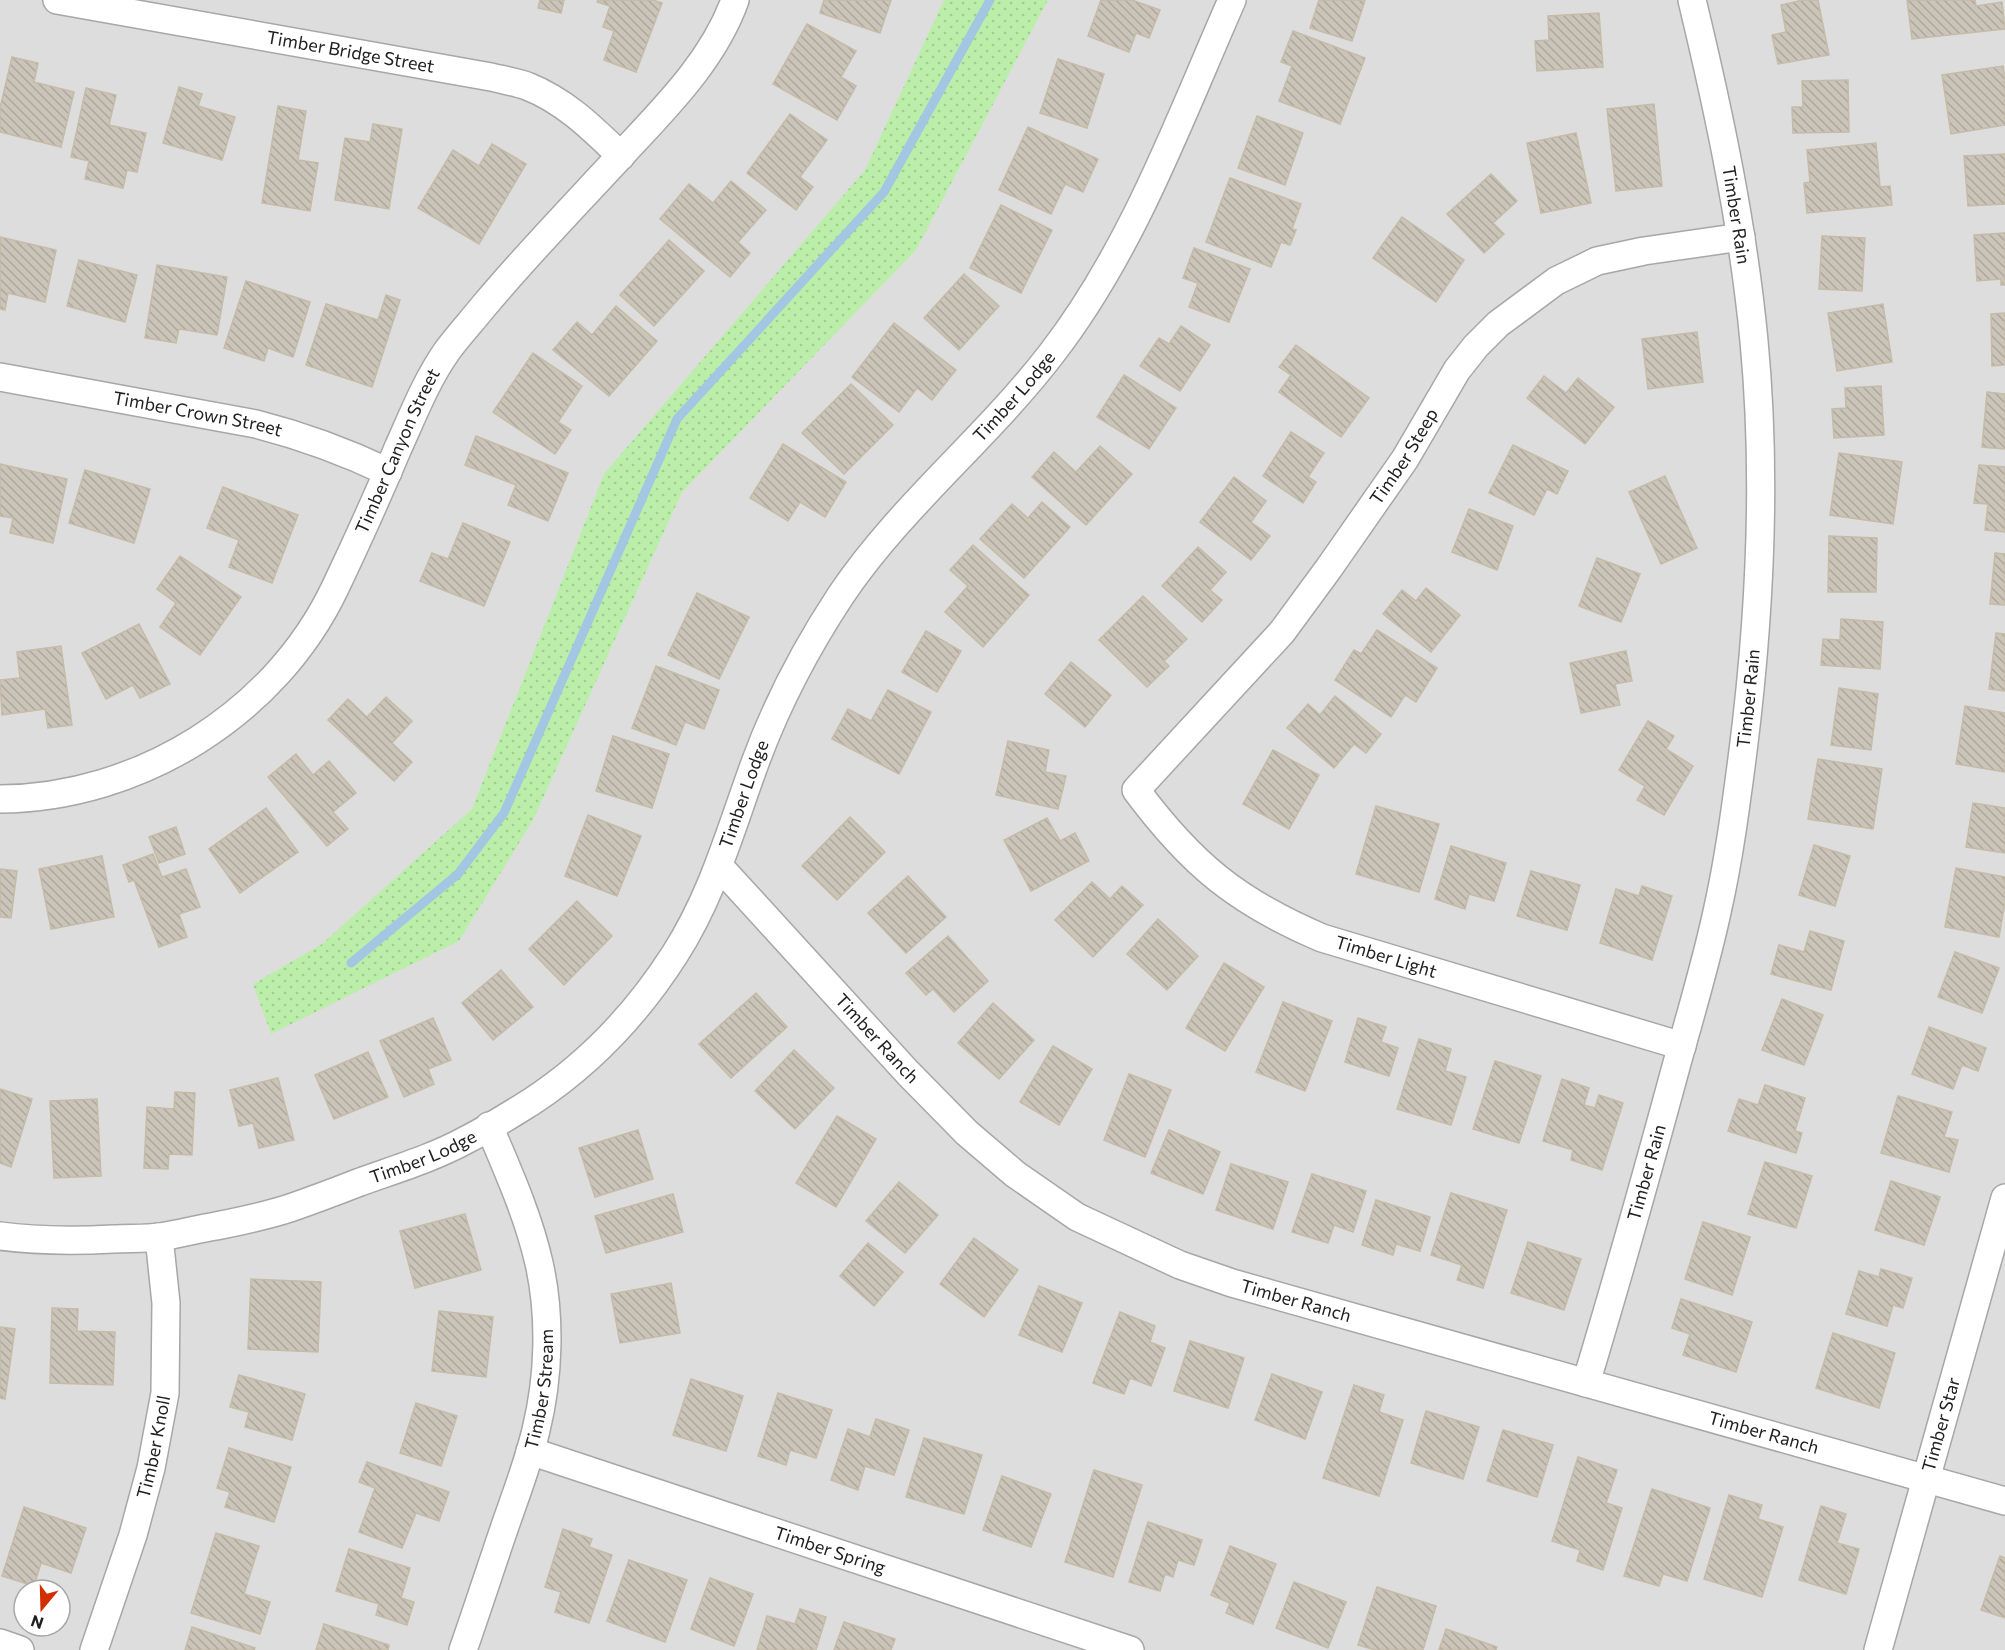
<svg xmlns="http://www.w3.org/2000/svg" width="2005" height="1650" viewBox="0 0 2005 1650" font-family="Commissioner,sans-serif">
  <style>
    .residential { fill: #dedddd; fill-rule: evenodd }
    .grass { fill: url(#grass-dots) }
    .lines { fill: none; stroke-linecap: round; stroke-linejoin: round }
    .stream { stroke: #a3c6e2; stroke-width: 9 }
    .building { fill: url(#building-back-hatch); stroke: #c5bba7; stroke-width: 1.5 }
    .minor-casing { stroke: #a7a7a7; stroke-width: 30 }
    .minor { stroke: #fff; stroke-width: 27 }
    .labels { text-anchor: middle; stroke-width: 6; stroke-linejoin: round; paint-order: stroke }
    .street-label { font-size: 18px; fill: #202020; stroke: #fff }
  </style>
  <defs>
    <pattern id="grass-dots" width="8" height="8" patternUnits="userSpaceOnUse" patternTransform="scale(1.5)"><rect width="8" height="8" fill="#bbefa9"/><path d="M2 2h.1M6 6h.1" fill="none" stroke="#a0cd91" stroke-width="1.8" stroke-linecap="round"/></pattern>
    <pattern id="building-back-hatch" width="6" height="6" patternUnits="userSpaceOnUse" patternTransform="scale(1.5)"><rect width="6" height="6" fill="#cac4b9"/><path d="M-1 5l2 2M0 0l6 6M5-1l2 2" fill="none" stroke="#ada89f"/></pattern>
  </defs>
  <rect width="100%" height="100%" fill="#f2f0e6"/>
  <path class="residential" d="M0,0h2005v1650h-2005zM24,1590h36v36h-36z"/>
  <path class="grass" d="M944,0h104l-132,250 -234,242 -149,328 -74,121 -188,93 -18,-50 69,-40 150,-135 132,-335 261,-304z"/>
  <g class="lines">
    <path class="stream" d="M351,963l107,-89 46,-61 173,-394 207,-227 106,-192"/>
  </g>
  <g class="building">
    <path d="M540,0h24l-3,13 -23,-5z"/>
    <path d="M598,0h55l9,3 -26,69 -32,-12 10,-29 -11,-4 7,-21 -13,-4z"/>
    <path d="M824,0h67l-11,33 -60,-20z"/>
    <path d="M1101,0h31l28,10 -11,28 -13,-5 -7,19 -41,-16z"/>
    <path d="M1319,0h46l-13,41 -42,-13z"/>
    <path d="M1803,0h15l11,55 -51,9 -6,-29 14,-3 -5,-27z"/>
    <path d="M1907,0h68l1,6 26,-4 3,27 -93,10z"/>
    <path d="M1599,13l4,54 -66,4 -2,-30 14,-1 -1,-24z"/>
    <path d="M807,24l49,27 -15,26 15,9 -19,34 -64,-36z"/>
    <path d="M1293,31l72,27 -25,66 -61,-23 13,-35 -11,-4z"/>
    <path d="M12,57l26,6 -4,19 40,10 -13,55 -61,-15v-24z"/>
    <path d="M1058,59l46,15 -17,54 -47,-15z"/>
    <path d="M2003,66l2,15v44l-54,9 -9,-59z"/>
    <path d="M1848,80l1,52 -56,1 -1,-26h11l-1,-26z"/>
    <path d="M179,87l23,7 -4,12 37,11 -13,43 -59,-17z"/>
    <path d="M86,88l30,7 -7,30 37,8 -9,39 -10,-2 -4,18 -38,-9 4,-18 -18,-4z"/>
    <path d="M1654,104l8,82 -46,5 -9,-82z"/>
    <path d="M278,106l28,5 -8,49 20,3 -8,48 -48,-8z"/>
    <path d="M790,114l37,26 -27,37 13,10 -17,23 -49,-37z"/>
    <path d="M1257,116l46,17 -18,52 -47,-17z"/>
    <path d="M373,124l29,5 -13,80 -54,-9 10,-62 25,4z"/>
    <path d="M1028,127l70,32 -15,33 -18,-8 -14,30 -52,-24z"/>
    <path d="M1576,133l15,70 -50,10 -14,-70z"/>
    <path d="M1876,143l4,44 10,-1 2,19 -85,8 -3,-30 6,-1 -3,-32z"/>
    <path d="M492,144l34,20 -47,80 -61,-36 35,-58 26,16z"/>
    <path d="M2005,154v50l-37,2 -4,-50z"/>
    <path d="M1491,174l26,27 -24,22 11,11 -20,19 -37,-39z"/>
    <path d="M1230,178l71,26 -9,25 4,1 -6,15 -9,-3 -10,25 -65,-25z"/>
    <path d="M731,181l35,29 -28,32 12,11 -20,24 -70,-58 29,-35 24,19z"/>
    <path d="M1001,205l51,25 -31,63 -51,-25z"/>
    <path d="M1402,217l62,43 -28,42 -63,-44z"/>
    <path d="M2005,233v52h-4v-6l-24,2 -3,-46z"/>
    <path d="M1822,236l43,2 -3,53 -43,-2z"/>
    <path d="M0,237l56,13 -11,52 -37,-9 -3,17 -5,-1z"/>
    <path d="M669,240l35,31 -50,55 -34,-31z"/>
    <path d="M1194,248l56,21 -21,53 -40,-15 9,-24 -15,-5z"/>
    <path d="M79,260l58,15 -12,47 -58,-16z"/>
    <path d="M157,265l70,12 -10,58 -38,-6 -3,14 -31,-5z"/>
    <path d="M964,274l35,32 -40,44 -35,-32z"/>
    <path d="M246,281l64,21 -17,55 -25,-9 -4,13 -40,-13z"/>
    <path d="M386,295l14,5 -28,87 -66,-22 20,-61 52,16z"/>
    <path d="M1883,304l9,58 -55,9 -9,-58z"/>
    <path d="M616,306l41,35 -48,55 -56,-46 24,-28 15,13z"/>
    <path d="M2005,313v52l-13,1 -1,-52z"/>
    <path d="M894,323l62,47 -24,30 -15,-12 -18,24 -47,-35z"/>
    <path d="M1181,326l29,19 -30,46 -40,-25 19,-28 10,6z"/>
    <path d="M1697,332l6,50 -55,7 -6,-50z"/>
    <path d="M1296,345l73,53 -28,39 -62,-45 12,-17 -12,-8z"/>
    <path d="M533,353l49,33 -24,36 13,8 -16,24 -62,-42z"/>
    <path d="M1124,375l52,33 -27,41 -52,-32z"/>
    <path d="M1544,376l22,17 12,-15 36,29 -29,37 -58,-46z"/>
    <path d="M851,384l42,41 -49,49 -42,-41z"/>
    <path d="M1881,386l3,49 -50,3 -2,-29 14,-1 -1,-20z"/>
    <path d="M1987,392l18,2v55l-23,-2z"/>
    <path d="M1291,432l33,21 -16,24 8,5 -13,21 -40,-27z"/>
    <path d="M476,436l92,37 -20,48 -40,-16 8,-20 -51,-20z"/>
    <path d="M783,444l63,38 -21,35 -25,-15 -12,19 -38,-23z"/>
    <path d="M1513,445l55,26 -11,23 -10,-5 -13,26 -45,-22z"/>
    <path d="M1100,446l32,28 -46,51 -54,-48 22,-25 22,20z"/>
    <path d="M1839,453l63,9 -9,62 -63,-9z"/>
    <path d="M0,464l67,15 -14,64 -43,-10 3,-15 -13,-2z"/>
    <path d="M1979,465l26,2v65l-20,-2 3,-26 -14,-1z"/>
    <path d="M85,470l65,19 -16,54 -65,-20z"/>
    <path d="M1665,476l32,72 -36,16 -32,-72z"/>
    <path d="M1234,477l32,24 -15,21 19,14 -19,24 -51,-38z"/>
    <path d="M223,487l75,28 -26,68 -43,-16 10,-27 -32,-12z"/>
    <path d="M1042,502l28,25 -46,51 -44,-39 32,-35 16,14z"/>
    <path d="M1469,509l44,17 -16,44 -45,-18z"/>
    <path d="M463,523l47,19 -26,64 -64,-25 12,-28 16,6z"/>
    <path d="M1829,536l48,2 -1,54h-48z"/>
    <path d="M973,545l56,50 -46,52 -38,-35 23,-26 -18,-16z"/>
    <path d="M1198,547l28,25 -16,18 12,10 -20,22 -40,-36z"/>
    <path d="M1995,553l10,1v51l-15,-1z"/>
    <path d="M180,556l61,41 -41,58 -40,-28 16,-24 -19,-14z"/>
    <path d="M1597,558l43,16 -19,48 -42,-16z"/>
    <path d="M1426,588l34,27 -29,37 -48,-38 19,-24 14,11z"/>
    <path d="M697,593l52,24 -30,62 -51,-24z"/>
    <path d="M1143,596l44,43 -23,22 5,5 -22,21 -48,-47z"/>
    <path d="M1841,619l42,3 -3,47 -59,-4 2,-26 17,1z"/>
    <path d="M139,624l31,60 -30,14 -7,-13 -27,14 -24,-46z"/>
    <path d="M1377,630l60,38 -21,34 -11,-7 -14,22 -56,-37 19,-30 7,4z"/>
    <path d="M926,631l35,20 -24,41 -35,-20z"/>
    <path d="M1996,633l9,1v57l-16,-2z"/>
    <path d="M61,646l11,79 -24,3 -3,-19 -43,6 -2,-35 20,-2 -3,-26z"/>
    <path d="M1626,651l6,30 -17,3 5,21 -39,8 -11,-50z"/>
    <path d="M1071,662l40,33 -26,32 -40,-33z"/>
    <path d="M656,666l63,24 -15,39 -19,-7 -9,23 -44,-17z"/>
    <path d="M1839,688l39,6 -7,56 -40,-5z"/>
    <path d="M888,690l43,22 -32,62 -67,-35 16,-30 23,12z"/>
    <path d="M1335,696l46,38 -15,19 -12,-9 -20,24 -47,-40 21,-24 12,11z"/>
    <path d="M386,697l26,24 -20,22 20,19 -18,19 -66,-61 20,-21 19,18z"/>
    <path d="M1965,706l40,7v59l-49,-8z"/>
    <path d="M1648,721l26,15 -8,13 27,17 -29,49 -27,-15 8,-14 -26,-16z"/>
    <path d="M613,736l56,18 -17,54 -56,-17z"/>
    <path d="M1008,741l41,9 -4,22 21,4 -8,33 -62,-14z"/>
    <path d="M1273,750l46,25 -30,54 -46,-25z"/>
    <path d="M296,754l17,21 16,-14 27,32 -23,19 15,17 -21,17 -59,-69z"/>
    <path d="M1818,759l64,10 -9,60 -65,-10z"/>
    <path d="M1973,803l32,5v45l-39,-6z"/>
    <path d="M1376,806l63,18 -20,68 -63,-18z"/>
    <path d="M266,808l32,44 -58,41 -31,-44z"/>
    <path d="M588,815l53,21 -24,60 -52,-20z"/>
    <path d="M850,817l35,35 -48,48 -35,-34z"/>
    <path d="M1047,818l13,23 15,-8 14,28 -58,30 -27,-51z"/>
    <path d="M176,827l9,27 -26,9 -10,-26z"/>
    <path d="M1814,845l36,11 -15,50 -36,-11z"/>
    <path d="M1451,846l55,17 -12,38 -25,-7 -4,15 -30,-10z"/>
    <path d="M153,854l9,23 24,-8 14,38 -21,7 8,23 -28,10 -25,-67 -5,2 -6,-17z"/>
    <path d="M102,856l12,61 -63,12 -12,-60z"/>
    <path d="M1956,868l49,9v25l-6,35 -54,-10z"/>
    <path d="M0,869l17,2 -6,47 -11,-1z"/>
    <path d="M1531,871l49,14 -13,45 -50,-14z"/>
    <path d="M908,876l38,41 -40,36 -38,-40z"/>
    <path d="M1092,882l18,17 12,-13 21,19 -50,52 -38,-37z"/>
    <path d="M1642,886l30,10 -20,64 -52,-17 16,-54 23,7z"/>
    <path d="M577,901l35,35 -48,49 -35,-36z"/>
    <path d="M1158,919l40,37 -31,34 -40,-36z"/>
    <path d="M1810,931l34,10 -13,49 -60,-16 8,-29 25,7z"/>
    <path d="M948,936l40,45 -34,31 -21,-23 -7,6 -20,-22z"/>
    <path d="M1955,952l44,16 -17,45 -44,-16z"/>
    <path d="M1224,963l40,24 -39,64 -39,-23z"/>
    <path d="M501,970l32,37 -40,33 -31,-37z"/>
    <path d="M756,993l31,34 -56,51 -32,-34z"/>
    <path d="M1782,999l41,16 -19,50 -42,-15z"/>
    <path d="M1283,1002l49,19 -27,70 -49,-19z"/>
    <path d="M993,1003l41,37 -35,39 -41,-36z"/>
    <path d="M433,1018l18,42 -23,9 6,15 -30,13 -24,-56z"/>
    <path d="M1358,1018l28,9 -5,15 17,6 -9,28 -44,-14z"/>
    <path d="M1929,1027l57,21 -8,23 -16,-6 -9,24 -41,-15z"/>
    <path d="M1419,1039l32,10 -6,22 21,6 -15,48 -54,-16z"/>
    <path d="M1053,1046l39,23 -33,56 -39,-23z"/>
    <path d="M794,1050l40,38 -39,41 -40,-38z"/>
    <path d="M368,1052l20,45 -54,22 -19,-44z"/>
    <path d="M1495,1061l46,15 -22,67 -46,-14z"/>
    <path d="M1129,1074l42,16 -26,67 -41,-17z"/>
    <path d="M278,1078l16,62 -35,8 -6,-25 -14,3 -9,-36z"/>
    <path d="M1562,1079l27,9 -5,17 11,3 4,-13 24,8 -21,67 -31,-10 2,-10 -30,-9z"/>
    <path d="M1765,1085l40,13 -10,33 7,2 -6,20 -68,-22 11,-32 19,6z"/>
    <path d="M0,1089l32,10 -21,68 -11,-4z"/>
    <path d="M175,1092l20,1 -3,62 -23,-1 -1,15 -24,-1 3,-61 27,2z"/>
    <path d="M1898,1096l54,16 -8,25 14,3 -9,32 -68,-19z"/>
    <path d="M97,1099l4,77 -47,2 -4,-77z"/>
    <path d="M837,1116l39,23 -40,68 -40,-24z"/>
    <path d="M638,1130l15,49 -58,18 -16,-49z"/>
    <path d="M1169,1130l51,22 -17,42 -52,-21z"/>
    <path d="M1765,1162l47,14 -16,52 -48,-14z"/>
    <path d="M1231,1164l57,18 -15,47 -57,-19z"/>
    <path d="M1312,1174l54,17 -13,41 -19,-7 -6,18 -36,-11z"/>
    <path d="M1891,1181l49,16 -16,48 -49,-15z"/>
    <path d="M899,1182l39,33 -33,38 -39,-32z"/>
    <path d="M1451,1193l56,17 -24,78 -26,-8 5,-15 -31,-10z"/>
    <path d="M673,1194l10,38 -77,21 -11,-37z"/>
    <path d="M1376,1200l54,17 -10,34 -24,-7 -3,11 -31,-10z"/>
    <path d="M465,1214l16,56 -66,18 -15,-57z"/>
    <path d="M1703,1222l47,15 -18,58 -47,-16z"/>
    <path d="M974,1238l44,32 -34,47 -44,-33z"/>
    <path d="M1528,1242l53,17 -17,51 -53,-17z"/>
    <path d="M868,1243l35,29 -29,34 -34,-30z"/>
    <path d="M1881,1269l31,9 -9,30 -10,-3 -6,21 -41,-12 13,-43 20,6z"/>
    <path d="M251,1279l70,3 -3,70 -70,-3z"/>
    <path d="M671,1283l9,50 -60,10 -9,-49z"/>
    <path d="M1039,1286l43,17 -20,49 -43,-17z"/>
    <path d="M1681,1299l71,23 -16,50 -53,-17 7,-21 -18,-6z"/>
    <path d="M52,1308l26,1 -1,22 38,1 -2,53 -63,-2z"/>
    <path d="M439,1311l54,6 -7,60 -54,-6z"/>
    <path d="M1120,1312l35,14 -5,16 15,6 -14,38 -21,-8 -6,16 -31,-11z"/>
    <path d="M0,1327l15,2 -10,70 -5,-1z"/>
    <path d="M1833,1333l62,20 -16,55 -63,-20z"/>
    <path d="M1190,1341l54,17 -16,50 -54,-17z"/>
    <path d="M1272,1374l50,18 -17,47 -50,-19z"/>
    <path d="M239,1375l66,19 -13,46 -47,-13 4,-15 -19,-5z"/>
    <path d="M691,1379l52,17 -17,55 -53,-16z"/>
    <path d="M1354,1385l30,10 -5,17 24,8 -24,76 -56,-18z"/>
    <path d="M778,1393l54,17 -16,48 -26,-8 -4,15 -28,-9z"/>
    <path d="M416,1403l41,13 -16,50 -41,-13z"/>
    <path d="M1426,1411l53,16 -16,52 -52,-16z"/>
    <path d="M876,1419l33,11 -15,45 -29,-9 -7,24 -27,-10 17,-51 22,8z"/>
    <path d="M1503,1430l50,15 -16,52 -50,-16z"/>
    <path d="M924,1438l58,17 -18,59 -58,-17z"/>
    <path d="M229,1448l62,19 -17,55 -49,-15 5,-15 -13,-4z"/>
    <path d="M1578,1457l39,13 -11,33 16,5 -19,62 -26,-9 3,-11 -28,-9z"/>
    <path d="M367,1462l82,30 -10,29 -23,-8 -14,35 -43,-16 16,-44 -16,-6z"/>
    <path d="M1094,1470l48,15 -29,92 -48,-15z"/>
    <path d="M1002,1476l49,18 -20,53 -48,-17z"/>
    <path d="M1652,1489l58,19 -23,73 -24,-7 -4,12 -35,-10z"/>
    <path d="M1729,1495l33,10 -4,14 25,8 -21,70 -58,-18z"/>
    <path d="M1821,1506l25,8 -9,29 22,6 -13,45 -47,-14z"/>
    <path d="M24,1507l62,21 -15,45 -30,-10 -7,23 -32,-10z"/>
    <path d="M1148,1522l54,18 -8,25 -16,-5 -5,17 -8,-3 -5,17 -31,-9z"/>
    <path d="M563,1529l29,10 -3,8 23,8 -23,68 -34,-11 6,-20 -16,-5z"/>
    <path d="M216,1533l43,13 -15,48 26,8 -10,32 -69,-21z"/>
    <path d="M1230,1546l46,18 -23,60 -27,-11 4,-10 -19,-8z"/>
    <path d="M349,1549l61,19 -9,30 13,4 -7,23 -31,-10 3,-11 -43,-13z"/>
    <path d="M2000,1556l5,2v60l-24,-8z"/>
    <path d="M629,1560l58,20 -22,62 -58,-21z"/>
    <path d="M710,1578l43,16 -19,52 -43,-17z"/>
    <path d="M1294,1582l52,20 -18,46 -52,-20z"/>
    <path d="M1377,1587l59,19 -13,44h-48l-17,-5z"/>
    <path d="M800,1609l26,8 -10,33h-59l10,-34 28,8z"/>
    <path d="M844,1622l51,17 -4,11h-57z"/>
    <path d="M324,1624l65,21 -1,5h-72z"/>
    <path d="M192,1627l63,21 -1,2h-69z"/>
    <path d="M1446,1629l51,18 -1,3h-57z"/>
  </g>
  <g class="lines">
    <defs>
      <g id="minor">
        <path id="s1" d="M57,0l434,77c12,3 25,5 36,9 38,15 65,42 94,70"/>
        <path id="s2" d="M0,377l256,47c47,12 88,27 132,48"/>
        <path id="s3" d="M0,799c139,-1 275,-85 335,-211 22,-46 43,-93 63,-140 15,-33 28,-67 49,-97 11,-15 24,-29 36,-44 45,-54 94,-104 142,-156 42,-45 89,-92 110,-151"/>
        <path id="s4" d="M719,866l189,207 59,60 48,41 62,43 103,48 52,18 773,218"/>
        <path id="s5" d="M1682,1046l-360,-108c-85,-36 -131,-74 -186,-148l146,-158 47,-64 76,-109 52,-89 19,-24 22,-22 58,-43 41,-20 47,-10 97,-14"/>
        <path id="s6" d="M0,1236c37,5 75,5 113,3 16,-1 32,0 47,-2 19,-3 38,-8 56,-11 25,-5 50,-10 74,-18 23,-8 47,-17 70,-26 36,-13 73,-24 106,-42 22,-11 44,-25 65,-38 58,-38 107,-90 144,-148 38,-59 56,-126 80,-191 22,-60 51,-115 86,-168 60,-89 146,-157 211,-242 81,-105 127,-233 180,-353"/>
        <path id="s7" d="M1586,1383c32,-106 62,-213 91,-320 14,-50 29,-100 40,-151 12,-53 19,-107 26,-161 17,-135 24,-274 11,-410 -11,-115 -35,-229 -62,-341"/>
        <path id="s8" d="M530,1451l600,199"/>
        <path d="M0,1643l20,7"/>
        <path id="s9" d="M94,1650l39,-115 18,-67 14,-75 1,-90 -7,-66"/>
        <path id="s10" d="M463,1650c14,-40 27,-80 41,-121 11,-32 24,-65 32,-99 13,-53 15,-114 3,-167 -11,-48 -31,-92 -50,-137"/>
        <path id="s11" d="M1878,1650l127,-452"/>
      </g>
    </defs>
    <use href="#minor" class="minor-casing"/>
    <use href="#minor" class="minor"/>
  </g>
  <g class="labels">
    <g class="street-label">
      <text dy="6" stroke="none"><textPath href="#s1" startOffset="298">Timber Bridge Street</textPath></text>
      <text transform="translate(1736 215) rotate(81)" y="6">Timber Rain</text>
      <text dy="6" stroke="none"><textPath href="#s6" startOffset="1426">Timber Lodge</textPath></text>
      <text dy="6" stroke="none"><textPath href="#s2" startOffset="201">Timber Crown Street</textPath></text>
      <text dy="6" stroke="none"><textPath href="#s3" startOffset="567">Timber Canyon Street</textPath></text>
      <text dy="6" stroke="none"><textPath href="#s5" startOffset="1046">Timber Steep</textPath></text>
      <text dy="6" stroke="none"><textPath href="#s7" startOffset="705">Timber Rain</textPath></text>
      <text dy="6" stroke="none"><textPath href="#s6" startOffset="940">Timber Lodge</textPath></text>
      <text transform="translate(1386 957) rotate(17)" y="6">Timber Light</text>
      <text dy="6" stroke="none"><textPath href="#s4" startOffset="234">Timber Ranch</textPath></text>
      <text dy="6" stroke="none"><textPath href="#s6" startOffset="436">Timber Lodge</textPath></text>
      <text dy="6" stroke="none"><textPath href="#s7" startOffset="219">Timber Rain</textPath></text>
      <text dy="6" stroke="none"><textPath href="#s4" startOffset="738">Timber Ranch</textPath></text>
      <text dy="6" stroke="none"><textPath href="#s10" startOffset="273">Timber Stream</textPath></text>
      <text dy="6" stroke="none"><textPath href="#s11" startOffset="234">Timber Star</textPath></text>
      <text dy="6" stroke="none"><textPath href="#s4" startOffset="1224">Timber Ranch</textPath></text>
      <text dy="6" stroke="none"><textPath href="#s9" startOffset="212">Timber Knoll</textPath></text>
      <text dy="6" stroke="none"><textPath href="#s8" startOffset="316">Timber Spring</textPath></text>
    </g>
  </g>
  <g transform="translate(42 1608) rotate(199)"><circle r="28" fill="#ffffff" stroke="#a6a6a6" stroke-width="1.5"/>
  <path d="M0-4.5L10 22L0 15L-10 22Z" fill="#d12f00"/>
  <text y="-9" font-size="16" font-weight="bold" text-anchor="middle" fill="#202020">N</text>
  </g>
</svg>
